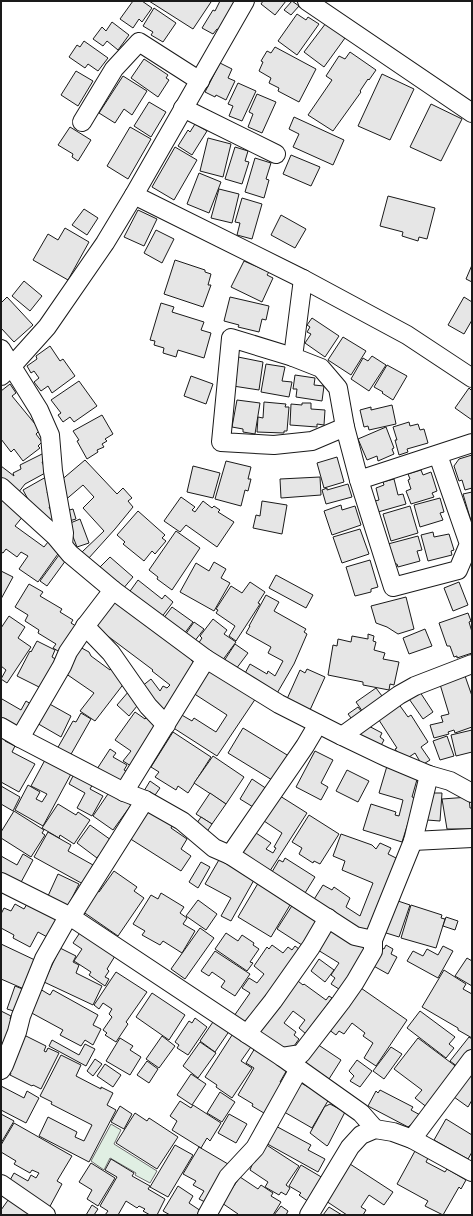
<svg xmlns="http://www.w3.org/2000/svg" width="473" height="1216" viewBox="0 0 473 1216" font-family="Lato,sans-serif">
  <style>
    .green { fill: #e0efe3; stroke: #6a6a6a }
    .building { fill: #e6e6e6; stroke: #1a1a1a }
    .lines { fill: none; stroke-linecap: round; stroke-linejoin: round }
    .street-casing { stroke: #1a1a1a; stroke-width: 20 }
    .street { stroke: #fff; stroke-width: 18 }
  </style>
  <rect width="100%" height="100%" fill="#fff"/>
  <path class="green" d="M111,1124l10,6 -7,14 43,27 -7,12 -15,-8 1,-2 -26,-15 -6,12 -13,-9z"/>
  <g class="building">
    <path d="M133,1h9l10,7 -10,14 -3,-3 -6,9 -13,-9z"/>
    <path d="M149,1h60l2,1 -18,27z"/>
    <path d="M220,1h15l-16,29 -2,-1 -4,5 -11,-6 11,-18 2,1z"/>
    <path d="M263,1h23l-11,14 -14,-11z"/>
    <path d="M292,1l7,5 -8,9 -7,-5z"/>
    <path d="M154,8l22,15 -13,19 -12,-7 2,-3 -10,-6z"/>
    <path d="M297,14l9,6 2,-3 11,7 -22,31 -19,-14z"/>
    <path d="M112,22l17,13 -11,15 -11,-9 -4,5 -10,-7 9,-12 4,4z"/>
    <path d="M326,23l19,15 -21,29 -20,-15z"/>
    <path d="M84,41l24,17 -10,13 -10,-7 -3,4 -16,-11 8,-12 3,2z"/>
    <path d="M275,47l41,22 -17,33 -21,-11 1,-3 -10,-5 2,-5 -12,-7 4,-9 -2,-1 6,-10 4,2z"/>
    <path d="M350,52l26,18 -7,10 -1,-1 -8,12 1,1 -28,39 -25,-16 24,-35 -6,-4 13,-20 6,3z"/>
    <path d="M144,59l24,16 -2,3 3,2 -11,17 -27,-19z"/>
    <path d="M220,63l12,6 -4,9 7,3 -9,19 -10,-5 -1,2 -10,-5z"/>
    <path d="M76,71l17,10 -15,25 -17,-11z"/>
    <path d="M382,74l32,15 -24,51 -32,-14z"/>
    <path d="M123,76l24,15 -15,24 -8,-6 -9,14 -16,-10z"/>
    <path d="M238,83l18,8 -14,30 -13,-5 4,-10 -5,-2z"/>
    <path d="M257,94l19,8 -14,31 -14,-6 5,-13 -4,-2z"/>
    <path d="M149,102l17,10 -15,25 -17,-11z"/>
    <path d="M431,104l31,15 -21,42 -31,-14z"/>
    <path d="M294,117l50,23 -11,25 -40,-18 6,-13 -10,-5z"/>
    <path d="M195,124l12,7 -15,24 -14,-9 10,-16 2,2z"/>
    <path d="M70,127l21,13 -13,21 -6,-4 1,-3 -15,-9z"/>
    <path d="M130,127l21,12 -23,40 -21,-13z"/>
    <path d="M208,138l23,6 -8,33 -23,-6z"/>
    <path d="M175,147l22,13 -23,40 -22,-13z"/>
    <path d="M235,147l13,4 -3,10 4,1 -7,22 -17,-5z"/>
    <path d="M291,155l29,12 -9,19 -28,-12z"/>
    <path d="M255,158l16,5 -5,16 3,1 -5,18 -19,-6z"/>
    <path d="M199,173l22,9 -12,31 -22,-9z"/>
    <path d="M219,189l20,5 -7,29 -21,-5z"/>
    <path d="M388,196l47,12 -8,31 -8,-2 -1,4 -16,-5 1,-4 -23,-6z"/>
    <path d="M242,198l20,6 -10,35 -15,-4 3,-12 -5,-1z"/>
    <path d="M84,209l14,9 -11,17 -15,-10z"/>
    <path d="M138,210l19,9 -13,27 -20,-9z"/>
    <path d="M281,215l25,14 -11,19 -24,-13z"/>
    <path d="M65,228l24,14 -21,38 -35,-20 15,-26 10,6z"/>
    <path d="M156,230l18,9 -12,24 -18,-10z"/>
    <path d="M175,260l30,10v2l6,2 -3,11h3l-8,22 -39,-13z"/>
    <path d="M244,261l25,11 -2,3 6,3 -11,24 -31,-15z"/>
    <path d="M472,265v17l-6,-3z"/>
    <path d="M24,281l18,15 -12,15 -18,-15z"/>
    <path d="M7,297l26,28 -19,17 -13,-14v-25z"/>
    <path d="M230,297l39,9 -3,14 -4,-1 -3,13 -21,-5 1,-2 -15,-4z"/>
    <path d="M464,297l8,5v18l-8,14 -16,-9z"/>
    <path d="M161,303l13,4 -2,5 32,10 -3,8 10,3 -7,25 -26,-8 -2,7 -13,-4 1,-5 -10,-3 1,-4 -5,-1z"/>
    <path d="M312,318l27,18 -14,21 -20,-14 6,-9 -4,-2 3,-5 -3,-2z"/>
    <path d="M343,337l23,14 -15,24 -23,-15z"/>
    <path d="M50,346l10,15 3,-2 12,17 -23,17 -4,-7 -7,5 -7,-9 5,-4 -5,-7 -3,2 -4,-7 10,-7 -1,-3z"/>
    <path d="M372,356l14,9 -17,26 -18,-12 12,-21 5,3z"/>
    <path d="M238,357l25,5 -4,28 -26,-4z"/>
    <path d="M266,364l19,3 -3,14 10,1 -3,15 -28,-5z"/>
    <path d="M387,365l20,11 -14,24 -11,-7 1,-1 -9,-5z"/>
    <path d="M295,375l20,3 -1,7 10,1 -2,15 -26,-4 1,-8h-4z"/>
    <path d="M191,376l22,8 -7,20 -22,-8z"/>
    <path d="M79,381l18,25 -23,16 -4,-5 -7,5 -5,-7 3,-2 -10,-13z"/>
    <path d="M10,384l6,9 -4,3 28,34 -4,4 6,8 -4,4 2,2 -17,13 -9,-12 -3,3 -10,-13v-48z"/>
    <path d="M469,388l3,3v29l-17,-12z"/>
    <path d="M237,400l23,3 -5,31 -12,-2v-3l-11,-2z"/>
    <path d="M264,402l22,2 -1,3h4l-2,24h-3v2l-27,-1 1,-15 5,1z"/>
    <path d="M302,403h9v6l14,1 -1,15 -7,-1v3l-27,-2 1,-21 11,1z"/>
    <path d="M392,405l4,19 -27,6 -1,-4 -4,1 -4,-17 11,-3v3z"/>
    <path d="M102,415l11,19 -8,5 2,2 -5,3 2,3 -7,3 1,2 -11,7 -10,-18 2,-1 -6,-9z"/>
    <path d="M409,422l1,4 8,-2 2,6 4,-1 4,14 -21,6 1,3 -9,3 -4,-15h2l-4,-13z"/>
    <path d="M386,427l8,21 -2,1 2,5 -16,7 -1,-5 -10,4 -9,-21z"/>
    <path d="M44,453l1,7 -3,2 5,10 -22,12 -7,9 -17,-13v-14l13,10 -1,-3 8,-4 -1,-4z"/>
    <path d="M472,455v33l-7,2 -3,-10 -3,1 -5,-15 5,-7z"/>
    <path d="M337,457l7,25 -20,6 -7,-25z"/>
    <path d="M85,460l32,34 6,-6 9,10 -4,3 5,6 -18,22 -27,30 -6,-7 22,-21 -21,-23 11,-11 -11,-12 -20,17 -4,-20z"/>
    <path d="M226,461l25,6 -3,12h3l-3,12 -3,-1 -4,16 -26,-7z"/>
    <path d="M193,466l27,7 -7,25 -26,-6z"/>
    <path d="M421,470l2,5 8,-3 6,19 -5,2 2,4 -23,7 -5,-13 5,-2 -3,-9 2,-1 -2,-5z"/>
    <path d="M46,477l6,12 -5,3 7,13 -5,2 7,13h-3l-6,3 -7,-13 -5,2 -12,-22z"/>
    <path d="M320,477l1,18 -40,3 -1,-19z"/>
    <path d="M394,479l4,16 5,-1 3,10 -28,8 -3,-11 4,-1 -3,-12 8,-3 -1,-3z"/>
    <path d="M348,484l4,13 -26,7 -4,-14 5,-2v2z"/>
    <path d="M472,492v29h-1l-8,-27z"/>
    <path d="M1,495l23,20 -9,11 29,21 4,-5 12,9 -22,31 -19,-13 9,-13 -7,-4 -4,5 -11,-8 -3,4 -2,-1z"/>
    <path d="M181,497l14,10 -3,3 3,2 8,-11 9,7 2,-2 6,4 -2,2 16,10 -17,25 -31,-22 -6,7 -16,-11z"/>
    <path d="M440,498l4,14 -4,1 3,7 -23,7 -6,-22z"/>
    <path d="M262,501l25,4 -5,29 -29,-6 3,-13 4,1z"/>
    <path d="M341,505l1,5 13,-4 6,19 -29,10 -8,-24z"/>
    <path d="M410,506l8,27 -27,8 -8,-27z"/>
    <path d="M73,509l3,10 -7,2 -3,-10z"/>
    <path d="M138,511l27,24 -3,3 4,3 -11,13 -3,-3 -8,10 -21,-17 2,-2 -8,-7z"/>
    <path d="M80,519l9,24 -12,4 -9,-23z"/>
    <path d="M360,529l9,25 -27,9 -9,-26z"/>
    <path d="M176,531l24,17 -28,42 -15,-11 1,-2 -9,-7z"/>
    <path d="M433,532l1,5 15,-3 5,16 -3,1 1,4 -24,6 -7,-26z"/>
    <path d="M418,536l4,14 -5,1 3,10 -22,6 -1,-3h-3l-6,-20z"/>
    <path d="M59,555l7,5 -19,26 -7,-5z"/>
    <path d="M110,557l23,20 -11,13 -24,-21z"/>
    <path d="M370,560l8,27 -7,2v3l-16,4 -9,-29z"/>
    <path d="M214,562l12,7 -5,9 9,5 -16,28 -34,-19 16,-29 13,8z"/>
    <path d="M1,571l12,6 -12,22z"/>
    <path d="M276,575l37,20 -7,13 -37,-20z"/>
    <path d="M138,580l24,19 3,-4 8,7 -12,16 -33,-24z"/>
    <path d="M250,582l15,10 -7,11 2,1 -24,37 -7,-5 6,-10 -19,-13 2,-3 -2,-1 15,-23 11,7z"/>
    <path d="M459,582l9,23 -15,6 -9,-23z"/>
    <path d="M29,584l14,8 -3,4 22,13 -2,3 13,8 -2,3 8,5 -16,26 -10,-6 3,-4 -18,-11 1,-3 -14,-9 3,-6 -13,-8z"/>
    <path d="M266,595l13,7 -5,9 32,18 -2,3 3,2 -13,30 -18,31 -33,-18 7,-13 17,10 1,-3 7,5 8,-15 -15,-8 3,-6 -25,-14 4,-7h-1z"/>
    <path d="M406,597l8,32 -16,5 -11,-7 -11,-4 -5,-17z"/>
    <path d="M113,599l79,60 -1,1 6,5 -35,49 -21,-27 10,-8 9,12 3,-5 4,2 3,-3 -18,-14 1,-1 -60,-45z"/>
    <path d="M172,607l21,15 -9,12 -21,-15z"/>
    <path d="M468,613l3,8 -2,1 3,10v21l-15,5v-2l-3,1 -4,-11h-3l-8,-23z"/>
    <path d="M9,616l16,11 -7,11 13,9 -24,36 -6,-4 5,-9 -5,-4v-38z"/>
    <path d="M213,619l14,11 -3,4 12,8 -14,19 -24,-17 4,-6 -2,-2z"/>
    <path d="M194,622l10,7 -10,13 -9,-7z"/>
    <path d="M425,629l7,17 -23,8 -6,-16z"/>
    <path d="M368,634l6,2 -1,5 3,1 -2,8 11,3 -2,6 16,3 -5,23 -4,-1 -1,6 -26,-5v-3l-35,-7 5,-30 4,1 1,-7 13,3 1,-6 16,3z"/>
    <path d="M37,641l18,9 -3,7 7,4 -14,29 -28,-14 13,-25 1,1z"/>
    <path d="M235,644l13,9 -12,16 -12,-8z"/>
    <path d="M78,646l11,6 2,4 19,14 3,-3 12,15 -30,39 -15,-10 14,-18 -32,-22z"/>
    <path d="M210,667l46,31 -39,58 -45,-29 8,-13 12,7 2,-3 22,14 11,-17 -34,-22z"/>
    <path d="M307,669l18,8 -15,33 -23,-11 13,-29 5,3z"/>
    <path d="M464,673l8,23v31l-17,6 -1,-3 -6,2 1,2 -15,4 -4,-13 13,-3 -2,-6 8,-2 -10,-33z"/>
    <path d="M376,688l9,12 -20,15 -9,-13z"/>
    <path d="M418,689l15,23 -10,7 -16,-23z"/>
    <path d="M129,691l12,10 -12,15 -12,-11z"/>
    <path d="M2,699l19,11 5,-9 8,5 -17,26 -16,-10v-21z"/>
    <path d="M46,702l25,14 -10,21 -26,-15z"/>
    <path d="M398,703l10,14 3,-2 17,27 -7,5 9,13 -8,5 -7,-12 -12,8 -8,-12 2,-1 -20,-31z"/>
    <path d="M358,707l6,8 -10,7 -6,-8z"/>
    <path d="M135,712l10,7 4,-5 9,14 -27,38 -8,-5 8,-10 -16,-11z"/>
    <path d="M81,713l10,6 -21,37 -13,-7 16,-28 3,1z"/>
    <path d="M363,723l19,10 -2,4 4,3 -5,9 -23,-12z"/>
    <path d="M243,728l49,30 -15,25 -49,-30z"/>
    <path d="M472,730v23v-1l-16,4 -5,-21z"/>
    <path d="M1,731l7,4 -3,6 10,5 -3,6 23,12 -16,28 -18,-10z"/>
    <path d="M173,732l38,25 -23,36 -10,-7 -2,4 -21,-13 4,-5 -8,-5z"/>
    <path d="M447,736l7,20 -14,4 -7,-19z"/>
    <path d="M110,749l6,4 -3,4 14,8 -3,5 4,2 -7,12 -24,-15z"/>
    <path d="M315,751l18,9 -12,23 7,4 -7,13 -25,-13z"/>
    <path d="M213,756l31,21 -18,27 -32,-21z"/>
    <path d="M45,760l26,14 -28,52 -28,-16 13,-25 12,7 -4,7 6,3 5,-8 -16,-8z"/>
    <path d="M387,766l31,10 -6,21 4,1 -14,44 -39,-12 8,-26 25,8 -1,3 4,1 4,-16 -24,-7z"/>
    <path d="M347,770l22,11 -11,21 -22,-11z"/>
    <path d="M75,772l19,10 -4,7 13,7 -11,20 -15,-8 8,-15 -16,-9z"/>
    <path d="M252,779l18,12 -12,19 -18,-11z"/>
    <path d="M150,781l10,7 -7,10 -9,-7z"/>
    <path d="M1,786l19,11 -7,14 -12,-7z"/>
    <path d="M110,791l21,14 -18,25 -20,-14z"/>
    <path d="M210,793l16,11 -14,20 -16,-10z"/>
    <path d="M429,793h13l-2,28 -13,-1z"/>
    <path d="M280,796l27,17 -39,61 -30,-20 15,-23 18,12 -5,6 7,4 3,-5 -2,-1 8,-14 -18,-12z"/>
    <path d="M469,797l1,11h2v21h-25l-5,-30z"/>
    <path d="M58,804l18,11 2,-3 12,8 -16,24 -14,-9 -1,3 -17,-10z"/>
    <path d="M148,808l25,16 -2,4 16,11 -6,10 10,7 -10,15 -52,-33z"/>
    <path d="M14,811l30,19 -2,3 3,2 -14,22 -30,-19v-6z"/>
    <path d="M309,815l30,19 -19,30 -6,-3 -1,2 -14,-9 3,-6 -10,-6z"/>
    <path d="M201,817l11,7 -6,9 -11,-7z"/>
    <path d="M90,825l21,15 -14,18 -20,-15z"/>
    <path d="M48,832l23,13 -3,6 25,14 -10,19 -49,-27z"/>
    <path d="M341,834l31,11 4,4 4,-6 11,5 -3,6 10,5 -28,73h-11l-46,-31 10,-16 9,5 2,-3 16,11 -4,9 14,9 13,-33 -31,-13 3,-9 -12,-5z"/>
    <path d="M23,854l10,6 -14,26 -18,-10v-20l16,9z"/>
    <path d="M220,858l34,22 -23,41 -10,-5 10,-18 -26,-14z"/>
    <path d="M285,858l30,19 -10,16 -33,-21 7,-12 4,2z"/>
    <path d="M201,862l9,5 -12,21 -9,-6z"/>
    <path d="M114,871l23,16 -3,4 10,7 -26,38 -36,-25 14,-21 3,2z"/>
    <path d="M58,874l21,10 -11,22 -20,-10z"/>
    <path d="M260,880l33,20 -22,37 -33,-20z"/>
    <path d="M161,893l23,14 -4,6 7,5 -4,6 12,7 -13,22 -19,-12 -3,4 -18,-10 3,-4 -12,-7 18,-29 7,4z"/>
    <path d="M198,900l19,14 -11,16 -20,-14z"/>
    <path d="M395,900l15,5 -11,32 -16,-5z"/>
    <path d="M295,901l28,19 -18,27 -28,-18z"/>
    <path d="M15,904l9,5 3,-5 32,15 -10,19 -11,-6 -8,15 -17,-9 1,-3 -13,-7v-14l3,-6 7,3z"/>
    <path d="M411,905l31,10 -1,3 4,1 -9,29 -35,-10z"/>
    <path d="M446,917l12,4 -3,9 -12,-4z"/>
    <path d="M328,924l40,25 -26,42 -11,-7 4,-6 -4,-3 8,-12 -26,-16z"/>
    <path d="M200,928l14,10 -29,41 -14,-10z"/>
    <path d="M81,931l34,25 -8,13 2,2 -4,6 4,2 -4,7 -16,-11 2,-3 -17,-11 8,-12 -9,-6z"/>
    <path d="M226,933l12,8 4,-6 12,8 -1,2 6,4 -9,13 3,1 -6,8 -32,-22z"/>
    <path d="M1,944l36,17 -13,28 -23,-10z"/>
    <path d="M272,945l11,8 5,-6 4,3 3,-4 8,6 -53,76 -16,-12 16,-23 -8,-5 7,-10 8,5 7,-9 -10,-8 13,-19 2,2z"/>
    <path d="M386,945l7,4 -2,5 6,3 -9,17 -18,-10 9,-17 5,2z"/>
    <path d="M443,946l10,5 -15,27 -31,-17 6,-10 10,5 4,-7 11,6z"/>
    <path d="M60,948l16,8 -3,6 6,3 -3,8 26,13 -9,19 -49,-23z"/>
    <path d="M215,951l35,23 -15,22 -14,-9 4,-6 -13,-9 -3,4 -8,-5z"/>
    <path d="M467,958l5,3v25l-17,-10z"/>
    <path d="M319,959l15,11 -9,12 -14,-11z"/>
    <path d="M444,970l22,14 -3,5 9,5v44l-14,-8v-2l-36,-21z"/>
    <path d="M116,972l31,20 -21,30 2,2 -12,18 -11,-7 2,-2 -4,-3 9,-13 -3,-3 3,-5 -9,-6 -4,6 -5,-4z"/>
    <path d="M294,978l9,7 1,-1 22,16 3,-4 3,2 -26,36 -7,-6 6,-8 -12,-9 -9,12 12,9 -2,3 5,4 -12,17 -33,-24z"/>
    <path d="M15,986l10,4 -8,22 -10,-3z"/>
    <path d="M358,986l49,34 -31,46 -12,-8 9,-15 -10,-7 2,-3 -13,-10 -8,11 -5,-3 -3,4 -8,-6z"/>
    <path d="M40,989l10,6 3,-5 45,25 -5,10 8,4 -8,16 -8,-5 -4,6 -21,-11 3,-5 -35,-19z"/>
    <path d="M152,993l33,22 -16,25 -33,-23z"/>
    <path d="M1,1011l10,5 -1,3 4,2 -13,34z"/>
    <path d="M420,1011l35,26 -6,7 5,4 -8,10 -39,-30z"/>
    <path d="M195,1018l12,9 -19,28 -11,-7 2,-3 -4,-3 14,-21 3,2z"/>
    <path d="M215,1019l15,11 -15,22 -15,-11z"/>
    <path d="M234,1032l19,12 -12,17 11,7 -20,30 -16,-11 1,-2 -12,-8z"/>
    <path d="M24,1035l22,11 -2,5 2,1 2,-4 11,5 -18,36 -8,-4 -1,1 -22,-11 1,-2 -2,-2z"/>
    <path d="M162,1036l13,10 -16,22 -13,-9z"/>
    <path d="M469,1037l3,2v10l-14,18 -8,-6z"/>
    <path d="M120,1038l13,8 -3,4 11,7 -11,18 -24,-14z"/>
    <path d="M418,1038l40,30 -30,40 -13,-10 7,-8 -28,-21z"/>
    <path d="M52,1040l27,15 6,-11 10,5 -9,17 -37,-20z"/>
    <path d="M200,1042l16,11 -18,25 -15,-12z"/>
    <path d="M317,1044l24,16 -12,19 -25,-17z"/>
    <path d="M391,1047l11,7 -18,25 -11,-8z"/>
    <path d="M255,1048l33,20 -8,14 7,4 -18,30 -17,-10 1,-2 -15,-9 16,-27 -8,-5z"/>
    <path d="M61,1055l20,10 -5,11 25,13v-2l12,6 -6,12 9,5 -27,52 -50,-26 9,-19 29,15 -2,5 9,4 8,-16 -41,-21 1,-2 -12,-6z"/>
    <path d="M95,1059l7,5 -9,12 -6,-5z"/>
    <path d="M357,1060l15,11 -12,16 -10,-6 4,-5 -5,-5z"/>
    <path d="M147,1061l11,8 -9,14 -12,-8z"/>
    <path d="M105,1064l16,11 -8,12 -16,-11z"/>
    <path d="M472,1071v29l-4,7 -14,-10z"/>
    <path d="M191,1074l15,10 -14,21 -15,-10z"/>
    <path d="M296,1080l33,19 -17,29 -33,-19z"/>
    <path d="M1,1086l23,12 3,-7 12,7 -13,25 -25,-13z"/>
    <path d="M380,1090l33,17 -2,3 11,6 -14,11 -40,-21 8,-15 2,2z"/>
    <path d="M220,1092l15,10 -13,20 -15,-9z"/>
    <path d="M180,1101l11,7 2,-3 28,18 -11,18 -3,-3 -6,10 -29,-18 5,-9 -7,-5z"/>
    <path d="M330,1104l15,8 -17,33 -1,1 -17,-13 15,-27h1z"/>
    <path d="M120,1106l12,8 -8,15 -13,-7z"/>
    <path d="M135,1113l12,8 2,-3 29,19 -21,32 -41,-26z"/>
    <path d="M1,1114l13,7 -13,22z"/>
    <path d="M229,1114l18,10 -11,19 -18,-10z"/>
    <path d="M446,1119l26,16v17l-4,7 -34,-19z"/>
    <path d="M14,1123l58,33 -15,25 5,3 -14,26 -39,-28 5,-9 14,8 3,-6 5,3 3,-5 -7,-3 -2,3 -16,-9 2,-3 -15,-9v-7z"/>
    <path d="M272,1124l39,21 -3,5 17,9 -7,13 -56,-31z"/>
    <path d="M262,1142l37,24 -13,19 4,3 -4,7 -5,-3 -2,3 -14,-8 3,-5 -18,-12 2,-5 -3,-2z"/>
    <path d="M175,1145l18,10 -25,42 -18,-10z"/>
    <path d="M199,1147l29,17 -19,40 -10,-5 5,-8 -11,-6 3,-4 -13,-7z"/>
    <path d="M415,1151l13,7 -2,4 19,10 2,-3 19,11 -5,9 -2,-2 -16,28 -18,-9 3,-5 -31,-17z"/>
    <path d="M111,1159l23,14 -2,3 18,10 -2,3 17,10 -8,16h-7l-7,-4 2,-2 -6,-3 -2,2 -11,-7 -8,14h-13l3,-4 -8,-5 17,-29 -12,-7z"/>
    <path d="M91,1163l24,15 -17,28 -11,-7 5,-9 -13,-8z"/>
    <path d="M350,1164l43,28 -9,13 -15,-10 -8,12 5,3 -3,5h-16l-21,-14z"/>
    <path d="M301,1165l22,13 -14,24 -10,-7 2,-2 -12,-7z"/>
    <path d="M240,1177l18,12 3,-4 12,8 -2,3 10,6 -8,13h-36l1,-1 -16,-11z"/>
    <path d="M178,1186l15,10 -4,7 15,10 -2,2h-32l-7,-4z"/>
    <path d="M11,1196l23,19h-33v-5z"/>
    <path d="M92,1205l6,4 -4,6h-8z"/>
    <path d="M281,1206l7,5 -2,4h-12z"/>
    <path d="M329,1207l13,8h-19z"/>
  </g>
  <g class="lines">
    <defs>
      <g id="street">
        <path d="M307,1l165,112"/>
        <path d="M183,108l93,46"/>
        <path d="M82,122l32,-53 25,-27 61,39"/>
        <path d="M134,195l169,84 104,56 65,43"/>
        <path d="M303,279l-10,78 28,11 17,20 7,39 14,53 113,-37"/>
        <path d="M1,349l38,61 11,25 3,36 11,62 -1,12"/>
        <path d="M293,357l-62,-19 -10,104 53,3 38,-4 33,-14"/>
        <path d="M1,376l11,-10 35,-39 58,-84 29,-48 111,-194"/>
        <path d="M359,480l34,107 65,-17 11,-26 -31,-89"/>
        <path d="M1,487l54,49 15,18 43,36 93,69 73,45 63,32 44,21 43,18 21,6 22,12"/>
        <path d="M85,626l26,27 37,53 18,19"/>
        <path d="M1,727l19,11 104,54 21,8 37,21 32,27 16,7 125,81 18,4"/>
        <path d="M342,736l57,-41 16,-9 57,-22"/>
        <path d="M20,738l42,-72 6,-14 19,-28 26,-34"/>
        <path d="M124,792l82,-133"/>
        <path d="M413,841l59,-3"/>
        <path d="M230,855l75,-109 13,-22"/>
        <path d="M1,882l70,35 211,140 79,56 14,16"/>
        <path d="M247,1034l26,-33 38,-54 17,-29"/>
        <path d="M282,1057l19,-3 40,-52 14,-20 18,-31v-11l40,-99 16,-66"/>
        <path d="M1,1070l3,-5 13,-33 4,-16 23,-57 21,-37 6,-5 74,-117"/>
        <path d="M412,1139l60,-80"/>
        <path d="M1,1184l45,31"/>
        <path d="M207,1215l21,-38 27,-29 44,-79"/>
        <path d="M309,1215l41,-68 11,-12 14,-6 18,3 19,7 60,33"/>
      </g>
    </defs>
    <use href="#street" class="street-casing"/>
    <use href="#street" class="street"/>
  </g>
  <rect width="473" height="1216" fill="none" stroke="#1a1a1a" stroke-width="4"/>
</svg>
